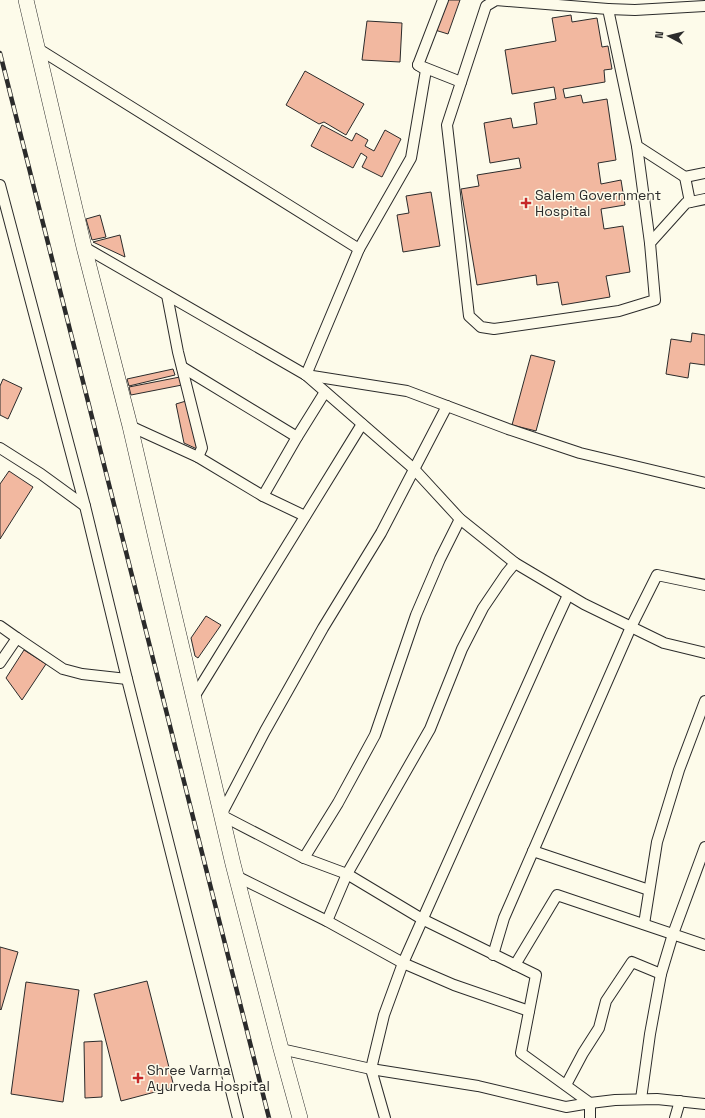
<svg xmlns="http://www.w3.org/2000/svg" width="705" height="1118" viewBox="0 0 705 1118" font-family="'Space Grotesk',sans-serif">
  <style>
    .building { fill: #f2b8a0; stroke: #2b2b2b }
    .lines { fill: none; stroke-linecap: round; stroke-linejoin: round }
    .street-casing { stroke: #2b2b2b; stroke-width: 12 }
    .secondary-casing { stroke: #2b2b2b; stroke-width: 16 }
    .street { stroke: #fdfbea; stroke-width: 10 }
    .secondary { stroke: #fdfbea; stroke-width: 15 }
    .rail-casing { stroke: #2b2b2b; stroke-width: 4.5 }
    .rail { stroke: #fdfbea; stroke-width: 3; stroke-dasharray: 9; stroke-linecap: butt }
    .poi-dot { fill: #c62828; stroke: #fdfbea; stroke-width: 1.5 }
    .labels { text-anchor: middle; stroke-width: 3; stroke-linejoin: round; paint-order: stroke }
    .poi-label { font-size: 14px; fill: #2b2b2b; stroke: #fdfbea; text-anchor: start }
  </style>
  <rect width="100%" height="100%" fill="#fdfbea"/>
  <g class="building">
    <path d="M447,0h13l-12,34 -13,-4z"/>
    <path d="M571,15l1,7 25,-4 5,29 6,-1 4,23 -8,1 1,12 -42,7 2,9 16,-3 2,8 24,-4 9,61 -18,3 3,21 20,-4 4,25 -24,4 3,20 19,-3 7,46 -24,4 4,21 -48,8 -4,-23 -21,3 -1,-10 -59,10 -16,-96 18,-3 -2,-11 44,-7 -2,-10 -29,5 -6,-40 27,-5 2,10 24,-4 -3,-21 22,-4 -2,-12 -42,7 -7,-44 51,-9 -4,-23z"/>
    <path d="M367,21l35,2 -2,39 -38,-2z"/>
    <path d="M305,71l59,33 -18,31 -22,-13 -5,2 -33,-19z"/>
    <path d="M322,125l30,16 4,-8 12,7 -3,6 9,5 11,-21 16,9 -19,38 -20,-10 5,-10 -6,-4 -8,15 -42,-22z"/>
    <path d="M431,192l9,54 -37,6 -6,-37 12,-2 -3,-17z"/>
    <path d="M100,215l6,22 -14,3 -6,-21z"/>
    <path d="M120,235l5,22 -32,-15z"/>
    <path d="M692,333l13,2v30l-15,-2 -2,15 -22,-4 5,-35 20,3z"/>
    <path d="M531,355l24,6 -19,70 -24,-6z"/>
    <path d="M173,369l2,6 -46,11 -2,-7z"/>
    <path d="M180,377l2,8 -51,10 -2,-8z"/>
    <path d="M3,379l19,9 -14,31 -8,-4v-29z"/>
    <path d="M186,401l11,48 -13,-6 -8,-39z"/>
    <path d="M9,471l24,16 -33,52v-55z"/>
    <path d="M206,616l15,9 -23,33 -3,-2 -4,-18z"/>
    <path d="M24,650l22,14 -24,36 -16,-22z"/>
    <path d="M0,947l18,5 -17,58 -1,-1z"/>
    <path d="M147,981l27,106 -53,14 -27,-107z"/>
    <path d="M26,982l53,8 -16,112 -52,-8z"/>
    <path d="M102,1041v56l-17,1 -1,-56z"/>
  </g>
  <g class="lines">
    <defs>
      <g id="street">
        <path d="M443,0l-25,65 43,17"/>
        <path d="M608,9l27,1 70,-4"/>
        <path d="M37,48l322,201"/>
        <path d="M637,146l13,97"/>
        <path d="M705,173l-20,4 -48,-31 -29,-137 -112,-9 -10,6 -39,119 22,191 12,11 13,2 125,-18 36,-11 -5,-57 36,-40 19,-4"/>
        <path d="M685,177l5,25"/>
        <path d="M0,185l85,321 42,173 111,439"/>
        <path d="M84,247l222,128 108,94 46,50 55,44 69,41 80,39 41,10"/>
        <path d="M167,295l11,57 24,96 -4,9"/>
        <path d="M182,367l115,70"/>
        <path d="M306,375l101,16 101,38 72,24 125,30"/>
        <path d="M306,375l53,-126 52,-91 15,-88 -8,-5"/>
        <path d="M447,406l-66,127 -58,95 -58,103 -44,84 83,43 43,16 75,45 114,56 -15,78 69,50v15"/>
        <path d="M130,426l68,31 65,39 42,20"/>
        <path d="M0,448l41,26 44,32"/>
        <path d="M263,496l34,-59 28,-45"/>
        <path d="M0,626l17,12"/>
        <path d="M0,663l17,-25 46,31 19,5 45,5"/>
        <path d="M194,697l168,-273"/>
        <path d="M533,851l116,39"/>
        <path d="M304,858l34,-55 37,-68 41,-120 24,-56 20,-40"/>
        <path d="M236,876l91,45 76,42 51,22 75,26"/>
        <path d="M327,921l20,-47 83,-145 32,-80 21,-41 23,-34 9,-11"/>
        <path d="M644,924l13,-82 22,-72 26,-69"/>
        <path d="M493,955l11,-37 63,-145 64,-146 26,-52 48,10"/>
        <path d="M515,965l42,-70 148,50"/>
        <path d="M281,1049l90,20 107,17 88,21 24,-4 25,-3 42,-1 48,5"/>
        <path d="M566,1085l17,-32 16,-25 7,-27 26,-39 29,12"/>
        <path d="M641,1099l9,-65 11,-60 12,-40 32,-87"/>
        <path d="M385,1118l-14,-49 13,-54 19,-52 147,-329 18,-39"/>
        <path d="M675,1118l5,-17"/>
      </g>
      <path id="secondary" d="M26,0l58,247 46,179 26,112 77,326 48,185 19,69"/>
    </defs>
    <use href="#street" class="street-casing"/>
    <use href="#secondary" class="secondary-casing"/>
    <use href="#street" class="street"/>
    <use href="#secondary" class="secondary"/>
    <defs>
      <path id="rail" d="M0,53l269,1065"/>
    </defs>
    <use href="#rail" class="rail-casing"/>
    <use href="#rail" class="rail"/>
  </g>
  <g class="poi-dot">
    <path d="M524 197h4v4h4v4h-4v4h-4v-4h-4v-4h4z"/>
    <path d="M136 1072h4v4h4v4h-4v4h-4v-4h-4v-4h4z"/>
  </g>
  <g class="labels">
    <g class="poi-label">
      <text x="535" y="200">Salem Government<tspan x="535" dy="16">Hospital</tspan></text>
      <text x="147" y="1075">Shree Varma<tspan x="147" dy="16">Ayurveda Hospital</tspan></text>
    </g>
  </g>
  <g transform="translate(669 36) rotate(277)" stroke="#fdfbea" stroke-width="3" paint-order="stroke">
  <path d="M0-3L7 15L0 10L-7 15Z" fill="#2b2b2b"/>
  <text y="-6" font-size="11" font-weight="bold" text-anchor="middle" fill="#2b2b2b">N</text>
  </g>
</svg>
